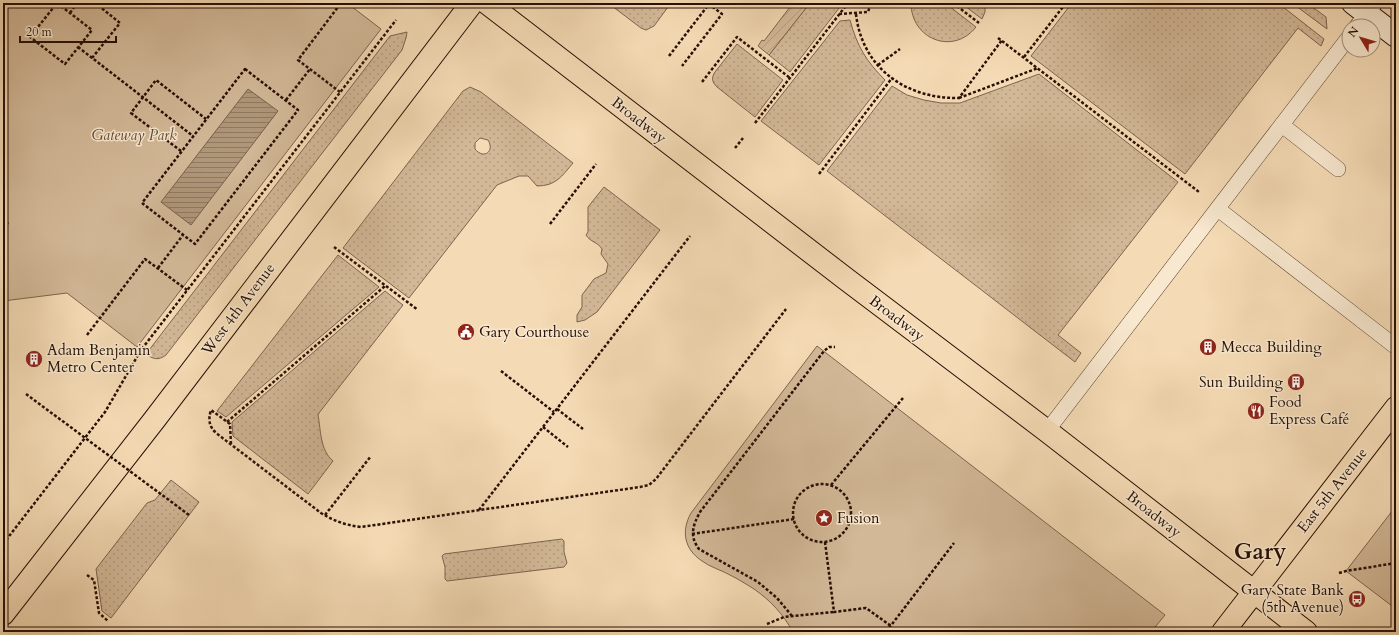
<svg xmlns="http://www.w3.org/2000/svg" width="1399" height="635" viewBox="0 0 1399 635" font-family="Cardo,serif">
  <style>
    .grass { fill: url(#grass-dots); stroke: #7c644e; fill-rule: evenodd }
    .park { fill: #d2b897; stroke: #7c644e }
    .garden { fill: url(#garden-furrows); stroke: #7c644e }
    .water { fill: url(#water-rules); stroke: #78604a }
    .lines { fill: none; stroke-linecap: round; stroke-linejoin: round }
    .lane-casing { stroke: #5a4230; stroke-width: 16 }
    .secondary-casing { stroke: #260f04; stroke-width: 24 }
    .primary-casing { stroke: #260f04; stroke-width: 24 }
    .path { stroke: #260f04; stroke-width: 2.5; stroke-dasharray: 3 2; stroke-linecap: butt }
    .lane { stroke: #f8e8cf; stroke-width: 15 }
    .secondary { stroke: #f8e8cf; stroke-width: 22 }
    .primary { stroke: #f5dbb5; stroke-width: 22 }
    .path-bridge { stroke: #260f04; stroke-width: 2.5; stroke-dasharray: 3 2; stroke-linecap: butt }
    .labels { text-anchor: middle; stroke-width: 3; stroke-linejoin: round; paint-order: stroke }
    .street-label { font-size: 15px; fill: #260f04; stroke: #f8e8cf }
    .park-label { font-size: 15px; font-style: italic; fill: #624a37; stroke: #f8e8cf }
    .poi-label { font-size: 15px; fill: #260f04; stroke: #f8e8cf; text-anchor: start }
    .town-label { font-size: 23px; font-weight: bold; fill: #260f04; stroke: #f8e8cf }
  </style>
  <defs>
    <pattern id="grass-dots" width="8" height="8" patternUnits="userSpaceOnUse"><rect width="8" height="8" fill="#d2b897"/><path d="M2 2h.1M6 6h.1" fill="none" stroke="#b49d80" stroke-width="1.8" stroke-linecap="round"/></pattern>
    <pattern id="garden-furrows" width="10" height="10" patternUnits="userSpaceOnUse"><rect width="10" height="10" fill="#d2b897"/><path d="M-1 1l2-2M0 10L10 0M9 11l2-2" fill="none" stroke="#b49d80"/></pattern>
    <pattern id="water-rules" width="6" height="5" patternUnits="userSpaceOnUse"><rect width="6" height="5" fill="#af9679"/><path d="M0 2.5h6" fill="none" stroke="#8e7961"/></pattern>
  </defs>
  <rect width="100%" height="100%" fill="#f5dbb5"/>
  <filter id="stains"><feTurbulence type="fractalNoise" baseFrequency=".005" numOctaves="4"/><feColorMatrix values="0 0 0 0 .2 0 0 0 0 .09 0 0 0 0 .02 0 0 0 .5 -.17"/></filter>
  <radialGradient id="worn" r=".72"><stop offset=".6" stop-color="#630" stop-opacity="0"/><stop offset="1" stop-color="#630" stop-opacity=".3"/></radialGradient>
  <g class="grass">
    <path d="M608,3h63l-17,23 -8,4 -5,-2z"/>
    <path d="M810,3h33l-53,69 -21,-17z"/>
    <path d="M911,3h34l31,24c-23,29 -65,12 -65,-24z"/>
    <path d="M961,3h24v9l-3,7z"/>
    <path d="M1072,3h206l46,36 -3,7 -23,-18 -113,146 -154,-118z"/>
    <path d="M1292,3h15l19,14 1,12z"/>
    <path d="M850,20c7,26 16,41 35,60l-66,85 -58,-44 79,-100z"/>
    <path d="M407,32l-1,6 -4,12 -236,305c-8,6 -13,4 -20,-1l244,-318z"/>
    <path d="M737,44l46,36 -28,37 -38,-30c-5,-5 -6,-9 -2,-15z"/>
    <path d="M1039,74l139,108 -120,153 23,18 -6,9 -248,-191 65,-85 15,9 17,5 17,3h19z"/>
    <path d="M470,87l11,5 92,71c-11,13 -17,23 -36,23l-9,-10h-9l-22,9 -88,113 -66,-50 120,-157zM480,138l8,2c7,11 -4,20 -13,9v-6z"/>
    <path d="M604,187l56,43 -63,82 -12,8 -8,2v-7l5,-8v-12l12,-16 12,-6 2,-9 -7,-10 1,-5c-4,-7 -12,-7 -16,-14l2,-3v-25z"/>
    <path d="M338,255l41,32 -153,130 -9,-6z"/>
    <path d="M385,291l18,14 -84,108 -1,2c3,16 2,35 15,46l-25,33 -75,-58 -1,-14z"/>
    <path d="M171,480l28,22 -88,116 -9,-7 -6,-42 51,-66 8,-3z"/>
    <path d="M562,539l2,2v11l3,11 -3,4 -117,14 -2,-2v-12l-3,-11 2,-2z"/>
  </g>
  <g class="park">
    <path d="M3,3h344l34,26 -244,318 -70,-54 -64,8v-70l6,-8 -6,-5z"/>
    <path d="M817,346l348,269 -14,17h-358c-10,-18 -22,-31 -39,-43 -8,-5 -16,-10 -24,-14 -9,-5 -20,-8 -28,-14 -18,-12 -21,-30 -11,-48z"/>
    <path d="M1396,506v103l-50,-38z"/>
  </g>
  <path class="garden" d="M793,3h17l-41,52 -11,-9 4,-6 2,1z"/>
  <path class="water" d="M248,89l30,22 -87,114 -30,-23z"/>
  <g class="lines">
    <defs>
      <g id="lane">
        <path d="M1357,26l18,-23"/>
        <path d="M1282,125l56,44"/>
        <path d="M1218,209l178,138"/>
        <path d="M1047,431l302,-394"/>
      </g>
      <path id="secondary" d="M1353,3l43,33"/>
      <g id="primary">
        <path d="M487,3l359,276 201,152 259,201"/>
        <path d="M3,614l152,-195 317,-416"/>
        <path d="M1223,632l173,-224"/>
      </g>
    </defs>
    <use href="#lane" class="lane-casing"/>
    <use href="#secondary" class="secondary-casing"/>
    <use href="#primary" class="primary-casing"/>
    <g class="path">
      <path d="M57,3l35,27 -27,34 -35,-27z"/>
      <path d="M953,3l26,20"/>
      <path d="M70,13l7,-10"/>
      <path d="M839,14l29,-2 3,-9"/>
      <path d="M856,14c6,54 50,85 103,84l43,-58"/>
      <path d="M998,38l201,154"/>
      <path d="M78,47l115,89"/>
      <path d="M669,56l40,-52 13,10 -40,52"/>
      <path d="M1024,57l42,-54"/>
      <path d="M92,58l28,-35 -21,-17 2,-3"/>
      <path d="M878,65l22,-16"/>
      <path d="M245,69l53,41 -103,134 -53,-41z"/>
      <path d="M702,82l35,-45 53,41"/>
      <path d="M340,92l-42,-32 43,-57"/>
      <path d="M959,98l79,-30"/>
      <path d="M286,100l24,-31"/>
      <path d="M755,123l93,-120"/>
      <path d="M735,148l8,-10"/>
      <path d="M181,151l-50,-38 25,-33 50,39"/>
      <path d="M819,174l73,-96"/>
      <path d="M550,224l46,-60"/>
      <path d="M334,247l84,63"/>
      <path d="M158,268l25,-33"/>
      <path d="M87,335l58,-76 42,31"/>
      <path d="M501,371l53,41"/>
      <path d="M557,409l26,20"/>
      <path d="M227,422l158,-136"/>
      <path d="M543,427l25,20"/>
      <path d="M231,444l-1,-20 -19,-14c-3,10 -2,16 5,23l105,80c13,8 24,12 40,14l279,-40 9,-2 7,-6 130,-170"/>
      <circle cx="822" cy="513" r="29"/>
      <path d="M831,485l72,-87"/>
      <path d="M479,510l211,-274"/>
      <path d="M325,515l46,-59"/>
      <path d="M692,534l102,-15"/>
      <path d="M825,542l9,70 32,-4 25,18"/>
      <path d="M3,544l102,-132 36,-62 255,-330"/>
      <path d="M1339,573l7,-2 50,-8"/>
      <path d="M87,575l7,5 5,33 9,8"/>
      <path d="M792,616l-15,-18 -19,-16 -59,-33c-10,-13 -6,-24 1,-37l124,-161 5,-4h6"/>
      <path d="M767,624l17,-7 50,-5"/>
      <path d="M886,632l68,-89"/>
    </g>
    <use href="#lane" class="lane"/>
    <use href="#secondary" class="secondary"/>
    <use href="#primary" class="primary"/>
    <path class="path-bridge" d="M26,394l163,121"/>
  </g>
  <defs>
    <symbol id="civic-disc" viewBox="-11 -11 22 22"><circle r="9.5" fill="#8f2418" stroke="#f8e8cf"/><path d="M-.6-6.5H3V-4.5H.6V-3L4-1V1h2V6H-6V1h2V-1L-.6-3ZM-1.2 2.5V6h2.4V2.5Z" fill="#fff"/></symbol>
    <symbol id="building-disc" viewBox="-11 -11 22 22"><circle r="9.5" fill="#8f2418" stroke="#f8e8cf"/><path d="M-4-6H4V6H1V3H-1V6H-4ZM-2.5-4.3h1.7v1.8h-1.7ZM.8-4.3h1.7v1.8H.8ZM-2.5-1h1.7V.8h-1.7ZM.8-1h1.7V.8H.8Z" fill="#fff"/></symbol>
    <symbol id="restaurant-disc" viewBox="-11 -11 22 22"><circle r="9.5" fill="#8f2418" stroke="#f8e8cf"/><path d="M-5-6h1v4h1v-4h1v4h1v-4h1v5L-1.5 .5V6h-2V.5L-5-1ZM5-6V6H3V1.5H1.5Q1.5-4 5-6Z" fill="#fff"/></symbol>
    <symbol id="sight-disc" viewBox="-11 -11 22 22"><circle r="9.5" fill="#8f2418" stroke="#f8e8cf"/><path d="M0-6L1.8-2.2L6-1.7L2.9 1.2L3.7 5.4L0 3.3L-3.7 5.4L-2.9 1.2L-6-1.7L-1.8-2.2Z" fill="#fff"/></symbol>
    <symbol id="bus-disc" viewBox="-11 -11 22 22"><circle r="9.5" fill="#8f2418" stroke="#f8e8cf"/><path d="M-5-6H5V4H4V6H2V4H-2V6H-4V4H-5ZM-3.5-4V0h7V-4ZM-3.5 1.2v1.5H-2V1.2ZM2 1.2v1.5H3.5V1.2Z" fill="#fff"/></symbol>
  </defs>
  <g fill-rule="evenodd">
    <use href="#civic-disc" x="456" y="322" width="20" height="20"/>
    <use href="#building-disc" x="1198" y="337" width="20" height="20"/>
    <use href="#building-disc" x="24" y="349" width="20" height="20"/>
    <use href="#building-disc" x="1286" y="372" width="20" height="20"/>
    <use href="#restaurant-disc" x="1246" y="401" width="20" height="20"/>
    <use href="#sight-disc" x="814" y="508" width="20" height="20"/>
    <use href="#bus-disc" x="1347" y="589" width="20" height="20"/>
  </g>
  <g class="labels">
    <g class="street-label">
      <text transform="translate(639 120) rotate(38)" y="5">Broadway</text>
      <text transform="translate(238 309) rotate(-53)" y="5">West 4th Avenue</text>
      <text transform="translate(897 318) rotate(37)" y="5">Broadway</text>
      <text transform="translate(1332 490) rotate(-52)" y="5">East 5th Avenue</text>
      <text transform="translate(1154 514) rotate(38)" y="5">Broadway</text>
    </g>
    <g class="park-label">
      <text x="134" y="140">Gateway Park</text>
    </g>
    <g class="poi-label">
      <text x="479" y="337">Gary Courthouse</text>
      <text x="1221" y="352">Mecca Building</text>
      <text x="47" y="355">Adam Benjamin<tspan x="47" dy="17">Metro Center</tspan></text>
      <text x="1283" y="387" text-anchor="end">Sun Building</text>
      <text x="1269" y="407">Food<tspan x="1269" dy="17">Express Café</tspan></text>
      <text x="837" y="523">Fusion</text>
      <text x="1344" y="595" text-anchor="end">Gary State Bank<tspan x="1344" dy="17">(5th Avenue)</tspan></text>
    </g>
    <g class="town-label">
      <text x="1260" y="559">Gary</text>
    </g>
  </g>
  <rect width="1399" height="635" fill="none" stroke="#f5dbb5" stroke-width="16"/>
  <rect x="4" y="4" width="1391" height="627" fill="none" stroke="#260f04" stroke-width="2"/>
  <rect x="8" y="8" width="1383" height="619" fill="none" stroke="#260f04"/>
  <g transform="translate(1361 38) rotate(308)"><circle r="19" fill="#f8e8cf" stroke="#a4917e"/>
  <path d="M0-3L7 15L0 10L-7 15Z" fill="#8f2418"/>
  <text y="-6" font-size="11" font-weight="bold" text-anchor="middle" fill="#260f04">N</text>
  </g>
  <path d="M20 36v6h96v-6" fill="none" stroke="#260f04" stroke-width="2"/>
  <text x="26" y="36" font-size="12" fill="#260f04" stroke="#f8e8cf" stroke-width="3" paint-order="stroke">20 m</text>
  <rect width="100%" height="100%" filter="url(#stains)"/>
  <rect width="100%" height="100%" fill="url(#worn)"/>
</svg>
